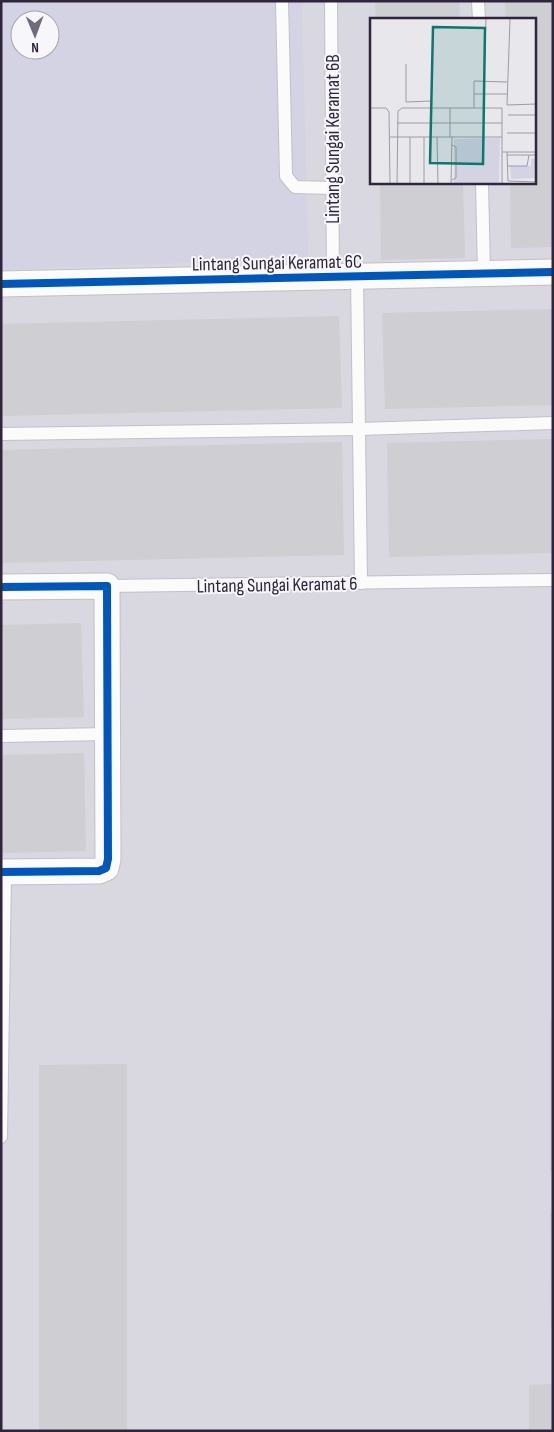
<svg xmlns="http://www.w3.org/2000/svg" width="554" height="1432" viewBox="0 0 554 1432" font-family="'Sofia Sans Condensed',sans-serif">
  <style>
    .built { fill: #d9d7df; fill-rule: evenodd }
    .green { fill: #d3d3e3; fill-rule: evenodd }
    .building { fill: #cfced3 }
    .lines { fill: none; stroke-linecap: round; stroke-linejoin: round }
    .lane-casing { stroke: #c2c0c6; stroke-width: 14 }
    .street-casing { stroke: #c2c0c6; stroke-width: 27 }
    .lane { stroke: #fcfbfc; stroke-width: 12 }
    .street { stroke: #fcfbfc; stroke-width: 25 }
    .cycleway-casing { stroke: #f7f6fa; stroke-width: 11 }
    .cycleway { stroke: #0057b8; stroke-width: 8 }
    .labels { text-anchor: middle; stroke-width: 4; stroke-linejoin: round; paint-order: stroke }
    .street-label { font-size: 19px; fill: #2f263e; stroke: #f7f6fa }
    .inset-road { fill: none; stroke: #9e9aa6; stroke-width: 1 }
    .view { fill: #0f766e; fill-opacity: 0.15; stroke: #0f766e; stroke-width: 2.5 }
    .inset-edge { fill: none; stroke: #2f263e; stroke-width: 2.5 }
  </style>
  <rect width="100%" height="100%" fill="#e8e7ec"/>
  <path class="built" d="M1,1h552v1430h-552zM372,19h163v163h-163zM20,20h30v30h-30z"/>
  <path class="green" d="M1,1h301l6,257 -307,12zM20,20h30v30h-30z"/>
  <g class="building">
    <path d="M375,1h84l1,18h-84z"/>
    <path d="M505,1h48v246l-42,1 -1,-66h25v-163h-29z"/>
    <path d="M380,182h83l2,76 -84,2z"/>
    <path d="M553,309v96l-168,4 -3,-96z"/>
    <path d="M339,316l3,92 -341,8v-92z"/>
    <path d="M553,439v114l-164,4 -2,-114z"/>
    <path d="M342,442l2,113 -343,8v-113z"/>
    <path d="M81,623l3,94 -83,2v-94z"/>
    <path d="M84,753l2,98 -85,2v-98z"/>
    <rect x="550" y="1020" width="3" height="151"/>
    <path d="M127,1064v367h-88v-366z"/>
    <path d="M550,1213h3v115h-2z"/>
    <path d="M553,1384v47h-24v-46z"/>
  </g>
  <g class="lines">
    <defs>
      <g id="lane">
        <path d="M282,1l4,175 9,11 37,1"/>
        <path d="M331,1l2,276"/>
        <path d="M478,1l1,18"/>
        <path d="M482,182l2,91"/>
        <path d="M357,276l4,307"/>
        <path d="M1,434l358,-5 194,-6"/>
        <path d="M107,586l446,-6"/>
        <path d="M1,736l107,-2"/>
        <path d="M1,1137l4,-265"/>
      </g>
      <g id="street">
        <path d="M1,284l552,-12"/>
        <path d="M1,587l106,-1 1,273 -2,9 -7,3 -98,1"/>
      </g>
    </defs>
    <use href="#lane" class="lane-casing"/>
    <use href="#street" class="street-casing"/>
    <use href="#lane" class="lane"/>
    <use href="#street" class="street"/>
    <defs>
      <g id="cycleway">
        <path d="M1,284l552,-12"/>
        <path d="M1,587l106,-1 1,273 -2,9 -7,3 -98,1"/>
      </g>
    </defs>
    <use href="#cycleway" class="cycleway-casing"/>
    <use href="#cycleway" class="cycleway"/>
  </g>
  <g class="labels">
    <g class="street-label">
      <text transform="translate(332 139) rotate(-90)" y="7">Lintang Sungai Keramat 6B</text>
      <text transform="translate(277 262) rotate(-1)" y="7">Lintang Sungai Keramat 6C</text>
      <text transform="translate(277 584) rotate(-1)" y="7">Lintang Sungai Keramat 6</text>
    </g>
  </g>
  <g transform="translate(370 18)">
    <rect width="166" height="166" fill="#e8e7ec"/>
    <path d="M130,120l-1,46h-45v-45zM166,140v20l-25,1 -1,-13h21v-7z" fill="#d3d3e3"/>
    <path class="inset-road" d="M36,46v38l26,-1M114,63l2,-62M104,76h33M137,87l3,-86M137,87l29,-1M0,90h16l3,4 1,72M104,90v-27l33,1M138,97h28M27,105h105M137,115h29M20,119h112M54,119v47M67,119l1,47M80,119v-29M132,134h34M137,134l1,29 28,1M137,137h29M137,148h20l2,-11M82,162l4,-2v-31l-4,-2M27,166l1,-73 4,-3h100M40,166v-47M81,166l1,-47M132,166v-76"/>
    <path class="view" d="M63,9l52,1 -2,136 -53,-1z"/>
    <rect width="166" height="166" class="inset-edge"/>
  </g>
  <rect width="554" height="1432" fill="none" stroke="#2f263e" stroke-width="5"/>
  <g transform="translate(35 35) rotate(179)"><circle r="24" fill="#f7f6fa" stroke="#a7a3af"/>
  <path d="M0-4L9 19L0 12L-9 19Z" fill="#706a7b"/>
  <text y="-8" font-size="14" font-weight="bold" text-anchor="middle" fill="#2f263e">N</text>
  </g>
</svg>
